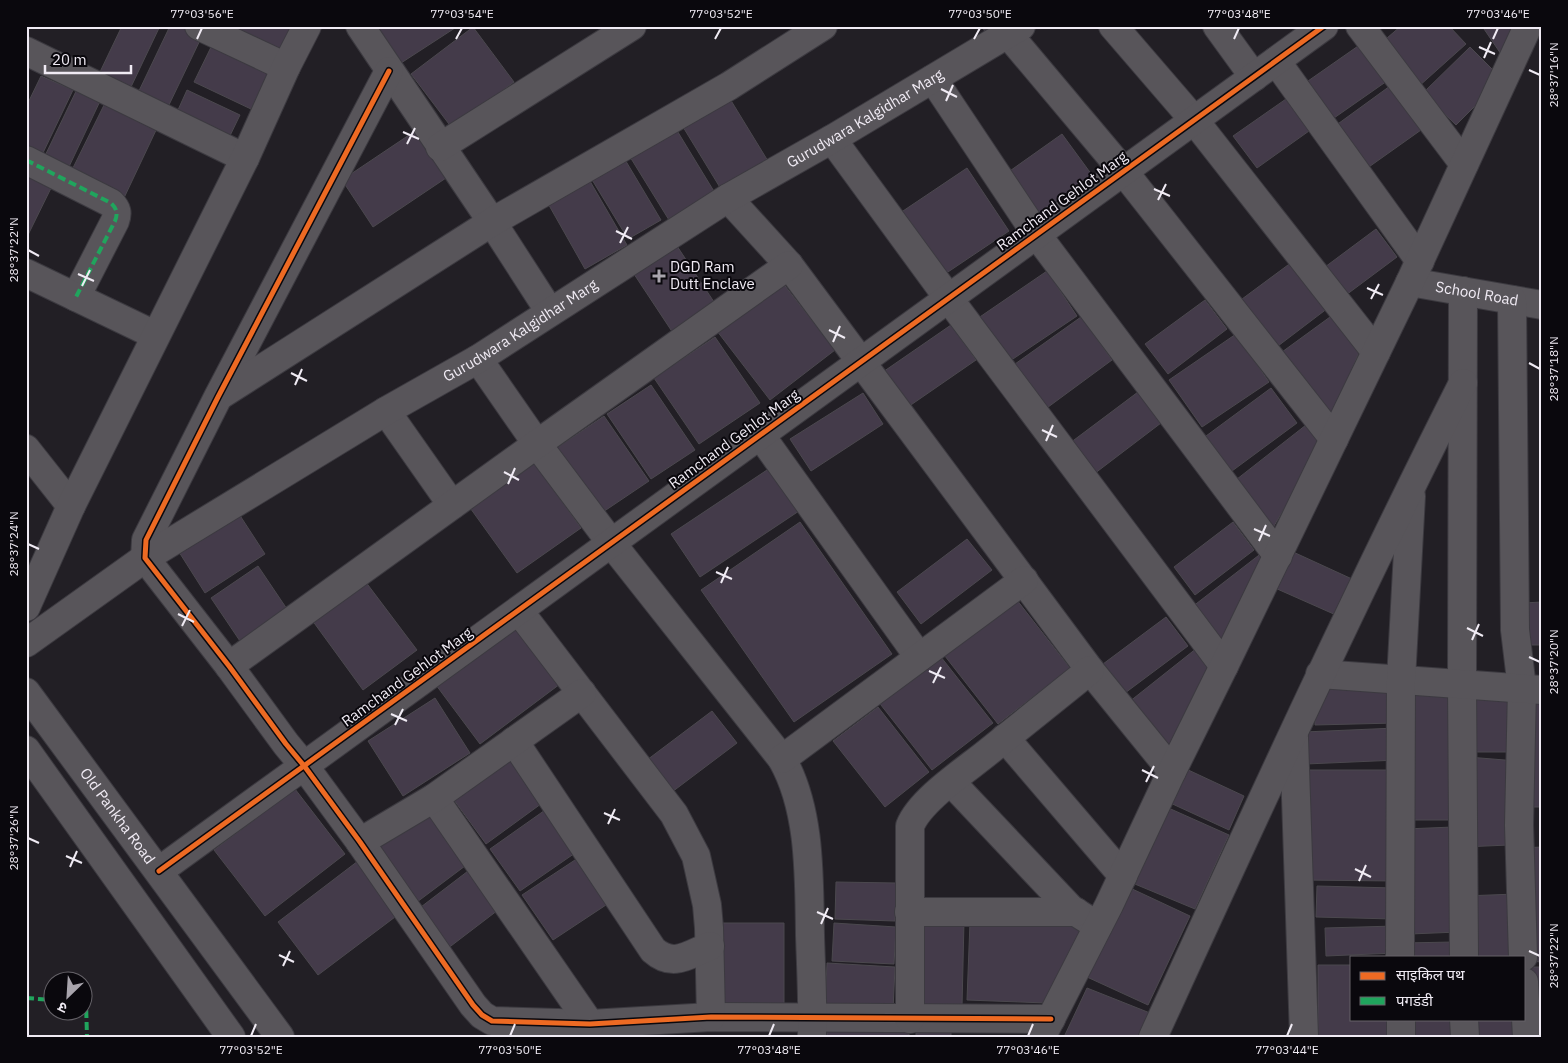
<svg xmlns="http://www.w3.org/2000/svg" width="1568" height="1063" viewBox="0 0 1568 1063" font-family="'IBM Plex Sans','Noto Sans Devanagari',sans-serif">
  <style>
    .building { fill: #443b4a; stroke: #4b484e }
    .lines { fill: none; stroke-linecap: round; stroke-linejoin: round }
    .minor-casing { stroke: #3c3a40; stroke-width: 30 }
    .tertiary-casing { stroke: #3c3a40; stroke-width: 30 }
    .minor { stroke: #58555a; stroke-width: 28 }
    .tertiary { stroke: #58555a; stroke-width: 28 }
    .quiet { stroke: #20a55d; stroke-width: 4; stroke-dasharray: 8 4; stroke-linecap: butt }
    .cycleway-casing { stroke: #0a080d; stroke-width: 8 }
    .cycleway { stroke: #ed6a23; stroke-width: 5 }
    .ticks { fill: none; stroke: #f0ebf4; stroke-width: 2 }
    .poi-dot { fill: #a8a4ac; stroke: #0a080d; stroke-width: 2 }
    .labels { text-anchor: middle; stroke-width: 4; stroke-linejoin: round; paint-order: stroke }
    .street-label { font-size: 15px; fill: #f0ebf4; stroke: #0a080d }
    .poi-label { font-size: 15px; fill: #f0ebf4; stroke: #0a080d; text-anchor: start }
    .neatline { fill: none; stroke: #f0ebf4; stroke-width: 2 }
    .ticks-label { font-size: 12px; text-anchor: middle; fill: #f0ebf4 }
  </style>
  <rect width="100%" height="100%" fill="#221f25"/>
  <g class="building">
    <path d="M122,26h38l-30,63 -31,-15z"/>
    <path d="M170,26h17l16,8 -36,75 -30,-14z"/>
    <path d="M220,26h72l-17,35z"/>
    <path d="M377,26h81l-57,37z"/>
    <path d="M982,26h14l-11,6z"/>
    <path d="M1401,26h48l17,18 -48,43 -38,-43z"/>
    <path d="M1482,26h36l-15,31z"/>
    <path d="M473,27l41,55 -62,46 -41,-54z"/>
    <path d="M214,41l57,27 -20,41 -57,-27z"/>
    <path d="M1361,44l26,37 -53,37 -26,-37z"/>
    <path d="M1470,47l32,32 -46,46 -33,-32z"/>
    <path d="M41,76l32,14 -32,67 -15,-7v-43z"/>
    <path d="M79,85l23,12 -36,76 -24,-11z"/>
    <path d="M1390,86l31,44 -55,39 -31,-43z"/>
    <path d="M187,90l53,25 -15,31 -52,-25z"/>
    <path d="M727,94l44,72 -47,28 -44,-72z"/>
    <path d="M1286,99l23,32 -52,37 -24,-32z"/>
    <path d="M106,101l52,25 -35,74 -53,-26z"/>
    <path d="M673,124l42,69 -46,27 -42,-68z"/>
    <path d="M415,131l31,47 -73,49 -31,-47z"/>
    <path d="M1062,134l30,41 -55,39 -30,-41z"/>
    <path d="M624,158l37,62 -33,19 -37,-61z"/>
    <path d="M967,168l42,63 -70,47 -42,-63z"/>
    <path d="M26,170l29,10 -29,59z"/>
    <path d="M587,176l40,69 -42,24 -39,-69z"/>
    <path d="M1376,229l21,28 -51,38 -21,-28z"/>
    <path d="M675,243l41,62 -43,28 -41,-62z"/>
    <path d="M1292,262l36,46 -54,41 -36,-47z"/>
    <path d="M1047,271l30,45 -76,51 -30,-44z"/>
    <path d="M782,282l53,68 -65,50 -53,-69z"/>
    <path d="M1205,300l22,29 -59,45 -23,-30z"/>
    <path d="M1081,317l31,43 -72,53 -32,-44z"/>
    <path d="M1330,317l30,33 -29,70 -49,-68z"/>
    <path d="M951,325l25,35 -71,49 -25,-35z"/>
    <path d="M1236,334l33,48 -67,45 -33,-47z"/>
    <path d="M715,337l45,66 -61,41 -45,-66z"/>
    <path d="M651,385l44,65 -44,29 -44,-65z"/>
    <path d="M1271,388l26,35 -65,48 -26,-35z"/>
    <path d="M1138,392l23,31 -71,54 -24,-31z"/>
    <path d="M863,393l20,31 -72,47 -21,-32z"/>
    <path d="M604,416l45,65 -49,33 -45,-65z"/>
    <path d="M1306,425l16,20 -51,86 -39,-48z"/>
    <path d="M532,460l49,68 -64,45 -49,-68z"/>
    <path d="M770,468l29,43 -99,66 -29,-43z"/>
    <path d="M239,514l26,40 -60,39 -26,-41z"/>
    <path d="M800,522l92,132 -98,68 -93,-132z"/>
    <path d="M1233,522l21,28 -59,45 -21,-28z"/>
    <path d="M967,539l25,31 -71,54 -24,-32z"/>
    <path d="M1291,551l61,28 -16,36 -61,-27z"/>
    <path d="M1263,552l-14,33 -31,61 -26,-39z"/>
    <path d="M258,566l31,46 -47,32 -31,-46z"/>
    <path d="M365,581l52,69 -54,40 -51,-70z"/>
    <path d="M1013,595l57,73 -72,56 -57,-73z"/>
    <path d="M1542,602v43h-18l-1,-42z"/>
    <path d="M1166,617l22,29 -63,47 -22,-29z"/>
    <path d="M517,626l43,58 -80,60 -44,-59z"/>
    <path d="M1197,648l13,16 -40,91 -41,-53z"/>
    <path d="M937,652l56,71 -61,47 -55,-70z"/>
    <path d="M1394,687l1,36 -80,2 -1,-36z"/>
    <path d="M1456,687l-1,133h-50l4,-130z"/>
    <path d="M1469,691l49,1v60h-50z"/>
    <path d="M435,698l35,55 -67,43 -35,-55z"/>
    <rect x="1524" y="698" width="18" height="109"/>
    <path d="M878,707l51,65 -44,35 -52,-66z"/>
    <path d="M712,711l25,32 -69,52 -25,-32z"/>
    <path d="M1396,728l2,32 -92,4 -2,-32z"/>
    <path d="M511,753l34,48 -59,43 -35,-48z"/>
    <path d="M1468,757l49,4 -8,84 -46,2z"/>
    <path d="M1184,768l60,28 -15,34 -63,-29z"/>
    <path d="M1304,770h90v111l-90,-1z"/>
    <path d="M295,789l50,65 -80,62 -51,-66z"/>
    <path d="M1164,806l65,29 -34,74 -65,-27z"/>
    <path d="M548,808l30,43 -58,40 -30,-42z"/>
    <path d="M428,809l41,54 -56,42 -41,-55z"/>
    <path d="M1453,827l5,105 -48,2 -5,-105z"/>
    <path d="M1542,847v115l-14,-1 -7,-113z"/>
    <path d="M578,858l31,45 -56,37 -31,-45z"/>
    <path d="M358,861l41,53 -81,61 -40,-53z"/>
    <path d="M472,868l30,39 -55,42 -30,-39z"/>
    <path d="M836,882l60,1 -1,38 -60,-2z"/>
    <path d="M1317,886l77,2 -1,31 -77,-2z"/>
    <path d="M1128,887l62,29 -42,89 -61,-28z"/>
    <path d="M1516,894l2,63h-52l-2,-61z"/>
    <path d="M920,919l44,2 -2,86 -45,-1z"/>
    <path d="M970,922l120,5 -44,76 -79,-3z"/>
    <path d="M714,923h70v85h-69z"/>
    <path d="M834,923l62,4 -2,37 -62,-3z"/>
    <path d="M1395,926l1,27 -70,3 -1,-28z"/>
    <path d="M1453,942l1,15h-49l-1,-14z"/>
    <path d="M827,963l68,4 -2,43 -68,-4z"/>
    <path d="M1318,965h34v54h46v18h-80z"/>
    <rect x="1528" y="967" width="14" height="70"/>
    <path d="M1087,988l63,25 -9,22 -77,2z"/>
    <path d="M1407,1019h49v18h-48z"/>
    <path d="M1469,1019h52v18h-51z"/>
    <path d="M909,1028v9h-82v-8z"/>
    <path d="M951,1032v5h-35v-4z"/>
  </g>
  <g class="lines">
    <defs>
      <g id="minor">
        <path d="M199,26l87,41"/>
        <path d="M360,26l132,196 58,90"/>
        <path d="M1113,26l81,94 182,232"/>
        <path d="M1217,26l37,51"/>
        <path d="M1360,26l104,138"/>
        <path d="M1008,34l116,138 210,267"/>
        <path d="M26,51l219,107"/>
        <path d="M1276,61l144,200"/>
        <path d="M389,71l-171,326 -72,143 -1,18 84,108 57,78 19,23 55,75 113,163 9,10 10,6 98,3 121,-7 340,2"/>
        <path d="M933,79l104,156 241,321"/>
        <path d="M832,139l117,160 275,367"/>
        <path d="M440,147l192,-121"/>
        <path d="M26,160l85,43c6,6 7,10 4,18l-39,76"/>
        <path d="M728,198l61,67 301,405 82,101"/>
        <path d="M26,273l129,62"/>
        <path id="s1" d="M1410,282l132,23"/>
        <path d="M1463,291l-1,393 2,273"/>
        <path d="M1512,300l3,330 7,58 -3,137 4,132"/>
        <path d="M478,359l59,85 75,100 170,215c29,51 27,119 28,176 1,34 3,67 2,100"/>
        <path d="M219,396l273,-174 237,-136 94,-60"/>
        <path d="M386,411l66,94"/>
        <path d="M761,436l158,221"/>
        <path d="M26,449l45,57"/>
        <path d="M26,607l45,-101 174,-348 41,-91 21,-41"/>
        <path d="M519,611l155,203 22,42 11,49 2,23 2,89"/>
        <path id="s2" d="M26,643l119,-85 241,-147 92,-52 250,-161 104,-59 189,-113"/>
        <path d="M229,666l308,-222 252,-179"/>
        <path d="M1320,674l222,16"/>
        <path d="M1005,738l118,138"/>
        <path d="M1294,738l10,299"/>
        <path d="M514,741l139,209c20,18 35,5 57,-4"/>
        <path d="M782,759l242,-179"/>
        <path d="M951,782l120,127 27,17"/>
        <path d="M434,798l156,226"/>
        <path d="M360,842l74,-44 148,-105"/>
        <path d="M159,871l1165,-845"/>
        <path d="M909,912h167"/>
        <path d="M1400,957l1,-277 10,-184"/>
        <path d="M1524,982l3,55"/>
        <path d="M910,1019v-193c10,-26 56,-56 78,-74 34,-27 68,-55 102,-82"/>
        <path d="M1401,1019v18"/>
        <path d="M1464,1019l1,18"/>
        <path d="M1043,1034l66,-129 63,-134 52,-105 186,-384 118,-256"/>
        <path d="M1153,1037c101,-220 201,-439 310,-654"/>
      </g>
      <g id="tertiary">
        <path id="s3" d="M26,692l254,345"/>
        <path d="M26,750l205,287"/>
      </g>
    </defs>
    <use href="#minor" class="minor-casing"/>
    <use href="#tertiary" class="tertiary-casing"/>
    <use href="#minor" class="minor"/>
    <use href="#tertiary" class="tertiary"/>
    <g class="quiet">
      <path d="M26,160l85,43c6,6 7,10 4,18l-39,76"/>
      <path d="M26,998l26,2"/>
      <path d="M82,1002h4l1,35"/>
      <path d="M26,1037h1"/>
    </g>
    <defs>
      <g id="cycleway">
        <path d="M389,71l-171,326 -72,143 -1,18 84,108 57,78 19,23 55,75 113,163 9,10 10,6 98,3 121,-7 340,2"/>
        <path d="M159,871l1165,-845"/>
      </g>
    </defs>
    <use href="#cycleway" class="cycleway-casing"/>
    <use href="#cycleway" class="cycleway"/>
  </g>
  <path class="ticks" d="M197,39l5,-11M456,39l6,-11M715,39l6,-11M974,39l6,-11M1234,39l5,-11M1493,39l5,-11M1479,47l16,7M1484,58l7,-16M1529,70l11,5M941,89l16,8M946,101l7,-16M403,132l16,7M407,144l8,-16M1154,189l16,7M1158,200l8,-16M616,231l16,8M620,243l8,-16M28,250l11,6M78,274l16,7M82,286l8,-16M1367,288l16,7M1371,299l8,-15M829,330l16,8M833,342l7,-16M1529,363l11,6M291,373l16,8M295,385l7,-16M1042,430l15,7M1046,441l7,-16M504,472l15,8M508,484l7,-16M1254,529l16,7M1259,541l7,-16M28,544l11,5M716,572l16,7M721,583l7,-16M178,614l16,8M182,626l8,-16M1467,628l16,8M1472,640l7,-16M1529,657l11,5M929,671l16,7M933,683l8,-16M391,714l16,7M395,725l8,-16M1142,770l16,8M1146,782l8,-16M604,813l16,7M608,824l7,-15M28,838l11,5M66,856l16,7M70,867l7,-16M1355,869l16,8M1359,881l7,-16M817,912l16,7M821,924l7,-16M1529,951l11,5M279,955l15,7M283,966l7,-15M251,1036l5,-12M510,1036l5,-12M769,1036l5,-12M1028,1036l5,-12M1287,1036l5,-12"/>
  <path class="poi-dot" d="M656.5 268.5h5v5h5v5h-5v5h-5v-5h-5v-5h5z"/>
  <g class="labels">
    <g class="street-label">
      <text dy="5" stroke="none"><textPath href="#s2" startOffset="990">Gurudwara Kalgidhar Marg</textPath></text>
      <text transform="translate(1062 201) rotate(-36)" y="5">Ramchand Gehlot Marg</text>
      <text dy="5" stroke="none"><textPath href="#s1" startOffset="68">School Road</textPath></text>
      <text dy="5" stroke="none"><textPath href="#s2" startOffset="585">Gurudwara Kalgidhar Marg</textPath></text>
      <text transform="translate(734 439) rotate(-36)" y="5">Ramchand Gehlot Marg</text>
      <text transform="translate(407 677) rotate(-36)" y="5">Ramchand Gehlot Marg</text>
      <text dy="5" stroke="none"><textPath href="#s3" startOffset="154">Old Pankha Road</textPath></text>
    </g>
    <g class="poi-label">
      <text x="670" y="272">DGD Ram<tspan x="670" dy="17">Dutt Enclave</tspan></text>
    </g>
  </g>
  <rect width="1568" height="1063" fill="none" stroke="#0a080d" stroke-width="55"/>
  <rect x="1350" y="956" width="175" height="65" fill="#0a080d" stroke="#666369"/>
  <rect x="1360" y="972" width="25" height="8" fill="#ed6a23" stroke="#666369"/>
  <text x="1396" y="980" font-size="15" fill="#f0ebf4">साइकिल पथ</text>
  <rect x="1360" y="997" width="25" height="8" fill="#20a55d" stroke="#666369"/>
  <text x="1396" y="1006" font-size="15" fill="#f0ebf4">पगडंडी</text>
  <g transform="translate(68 996) rotate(205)"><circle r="24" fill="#0a080d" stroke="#666369"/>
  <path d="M0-4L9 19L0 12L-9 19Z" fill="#a8a4ac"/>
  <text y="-8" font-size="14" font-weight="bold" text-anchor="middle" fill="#f0ebf4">उ</text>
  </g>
  <path d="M45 65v8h86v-8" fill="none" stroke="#f0ebf4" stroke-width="2.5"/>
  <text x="52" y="65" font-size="15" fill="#f0ebf4" stroke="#0a080d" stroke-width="4" paint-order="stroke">20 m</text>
  <rect x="28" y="28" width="1512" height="1008" class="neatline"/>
  <g class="ticks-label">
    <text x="202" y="18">77°03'56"E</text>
    <text x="462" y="18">77°03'54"E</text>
    <text x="721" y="18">77°03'52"E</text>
    <text x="980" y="18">77°03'50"E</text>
    <text x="1239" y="18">77°03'48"E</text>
    <text x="1498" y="18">77°03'46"E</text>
    <text transform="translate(1554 75) rotate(-90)" y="4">28°37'16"N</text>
    <text transform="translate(14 250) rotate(-90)" y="4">28°37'22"N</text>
    <text transform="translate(1554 369) rotate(-90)" y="4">28°37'18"N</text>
    <text transform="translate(14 544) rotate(-90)" y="4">28°37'24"N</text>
    <text transform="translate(1554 662) rotate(-90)" y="4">28°37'20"N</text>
    <text transform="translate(14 838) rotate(-90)" y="4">28°37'26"N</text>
    <text transform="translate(1554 956) rotate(-90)" y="4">28°37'22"N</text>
    <text x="251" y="1054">77°03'52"E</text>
    <text x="510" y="1054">77°03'50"E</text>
    <text x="769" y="1054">77°03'48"E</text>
    <text x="1028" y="1054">77°03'46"E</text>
    <text x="1287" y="1054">77°03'44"E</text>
  </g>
</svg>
